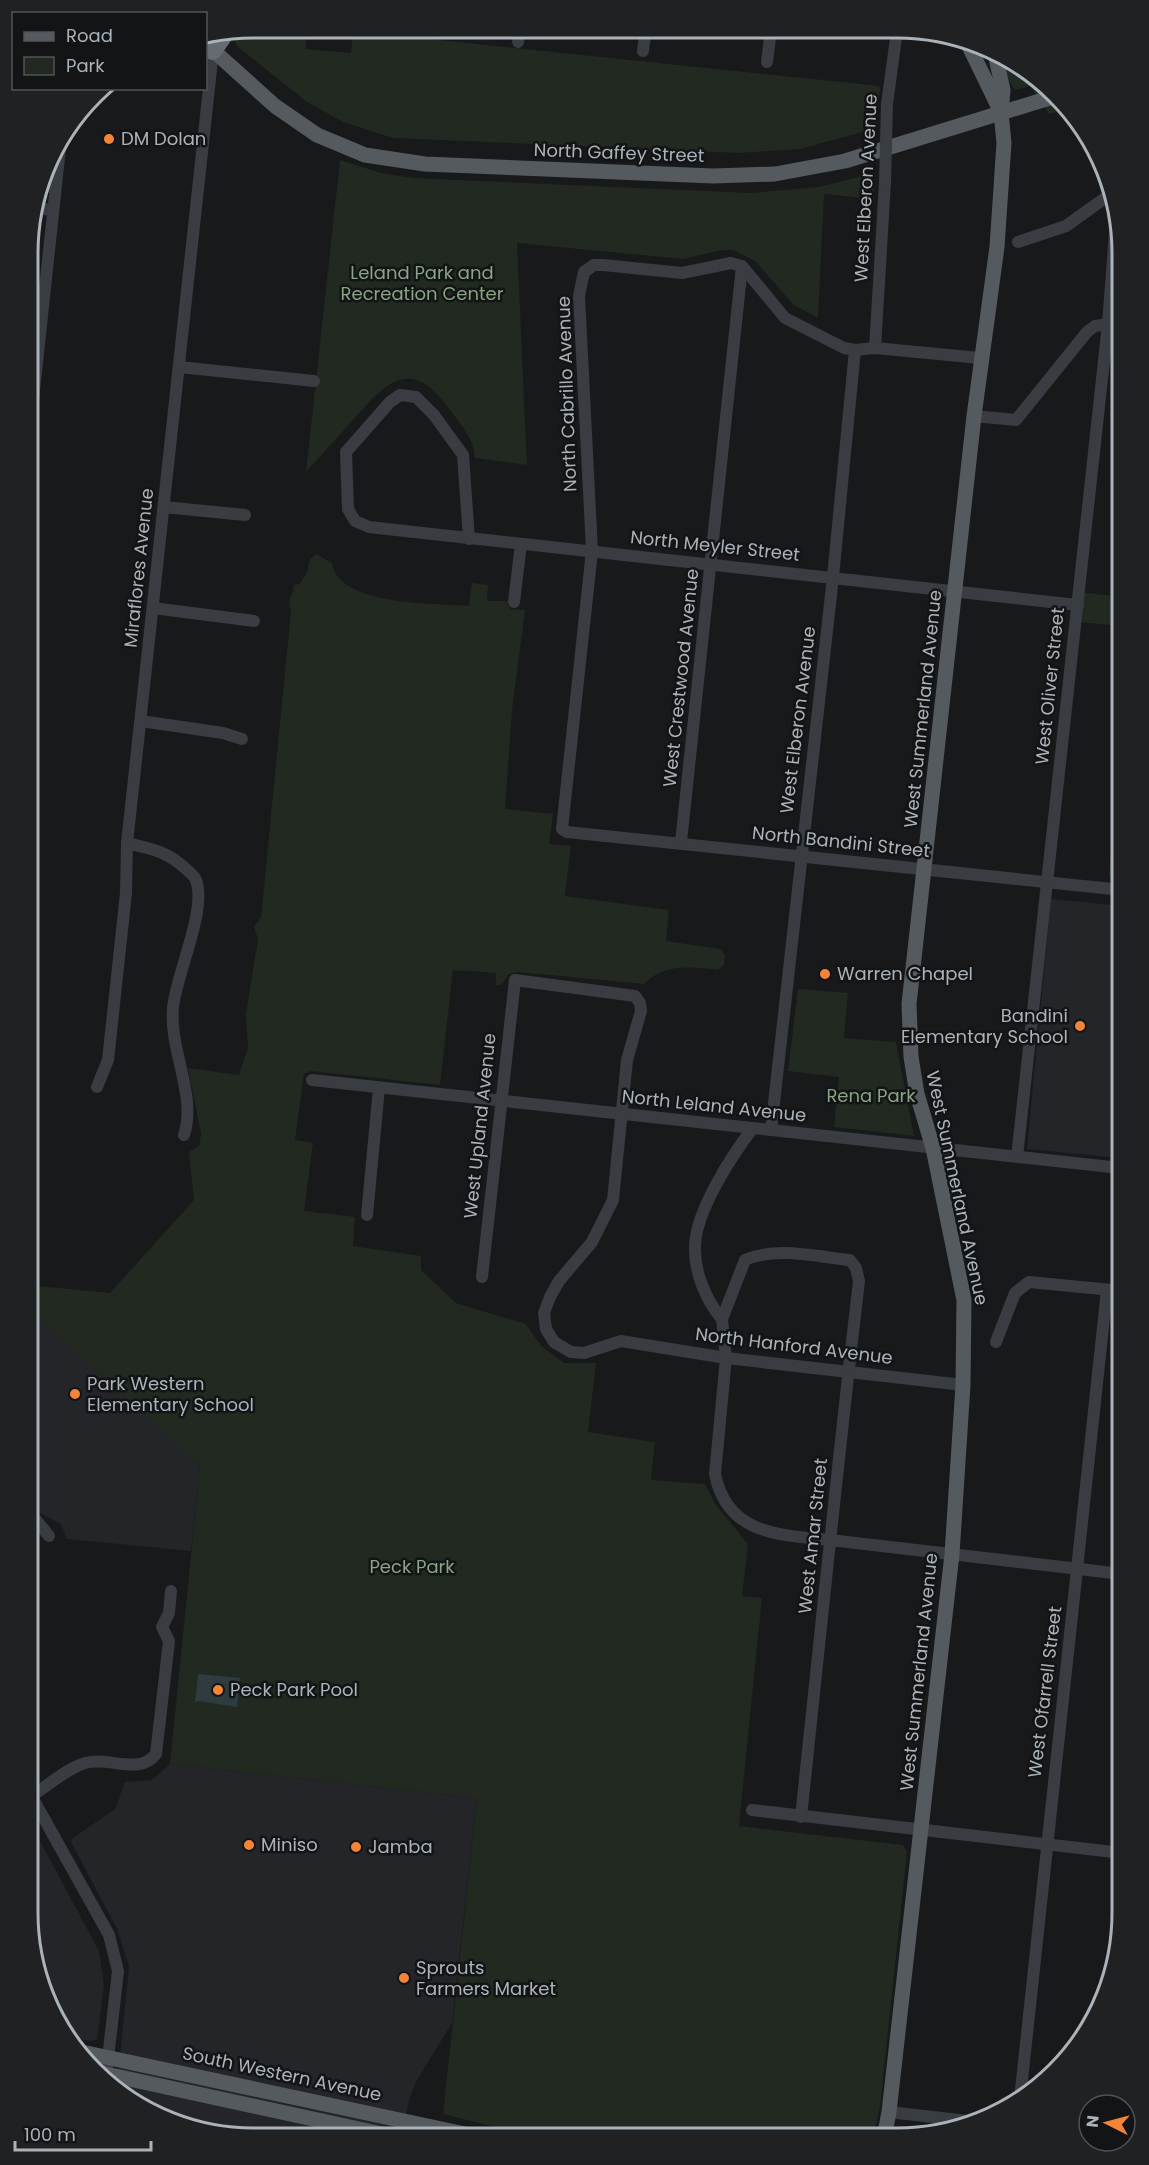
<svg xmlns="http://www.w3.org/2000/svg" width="1149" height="2165" viewBox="0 0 1149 2165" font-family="Poppins,sans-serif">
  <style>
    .built { fill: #242528 }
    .green { fill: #212920 }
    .water { fill: #2e3c3f }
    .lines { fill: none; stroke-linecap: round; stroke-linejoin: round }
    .minor { stroke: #393c40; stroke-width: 12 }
    .major { stroke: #555a5f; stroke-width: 15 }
    .highway { stroke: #656b71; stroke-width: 18 }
    .minor-bridge { stroke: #393c40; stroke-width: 12 }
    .poi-dot { fill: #f48437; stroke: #131416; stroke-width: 2 }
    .labels { text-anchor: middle; stroke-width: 5; stroke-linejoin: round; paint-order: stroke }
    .poi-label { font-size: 18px; fill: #abb3ba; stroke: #131416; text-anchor: start }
    .street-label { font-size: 18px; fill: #abb3ba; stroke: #131416 }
    .park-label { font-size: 18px; fill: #89a582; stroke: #131416 }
    .rim { fill: none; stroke: #abb3ba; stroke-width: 3 }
  </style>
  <rect width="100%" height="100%" fill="#18191b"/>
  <g class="built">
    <path d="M1051,899l71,7 -2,252 -93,-9z"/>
    <path d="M28,1316l16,5 156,145 -9,85 -124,-12 -6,-15 -34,-18z"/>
    <path d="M170,1764l307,34 -25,225 -35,57 -8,20 -7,37 -179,-1 -57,-15 -55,-34h6l12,-120 -12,-38 -47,-89 45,-31 10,-27 27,-2z"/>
    <path d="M27,1817l72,134 5,35 -7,53 -6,2 -26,-4 -26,-52 -12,-72z"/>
  </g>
  <g class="green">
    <path d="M252,27h54v22l45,4 2,-22 527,55 -3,42 -77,21 -61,4 -346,-15 -50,-16 -36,-20 -69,-55 -4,-8 2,-9z"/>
    <path d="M999,52l46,31 23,26 -19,5 -19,-28 -15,4 -5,-7z"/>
    <path d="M340,160l41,13 32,5 338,15 67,-6 56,-14v26l-50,-5 -6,124 -24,-13 -39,-44 -22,-11h-11l-39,9 -166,-16 10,222 -52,-7c-1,-21 -16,-35 -28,-52 -38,-51 -63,-21 -94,14 -16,17 -31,35 -47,52z"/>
    <path d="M1112,298h10v22l-12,-1z"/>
    <path d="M316,554l16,9c6,43 103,40 137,43l3,-23 16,2 -1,16h19l4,8 15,1 -13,101 -7,98 48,5 -4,30 22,2 -6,50 104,14 -3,31 55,8 4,7 -1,9 -6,5c-27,-3 -53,-7 -74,14l-126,-12 -9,2 -8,11h-5v-12l-43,-3 -13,115 -129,-14 -7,3 -9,66 18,3 -9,68 51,6 -2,29 68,10v14l35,33 70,21 15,22 23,17h32l-8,69 67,10 -4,38 54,4 11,21 32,39 -6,52 20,2 -23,228 164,19 4,7 -27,255 -7,31 -338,-1 -92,-23 34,-316 -307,-34 30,-298 -156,-144 -16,-6v-31l82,8 84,-93 -5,-48 10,-6 2,-12 -13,-66 51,7 9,-27 -2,-34 12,-75 -4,-12 7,-10 30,-306c-5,-12 2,-15 3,-26l6,-1 7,-12 3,-13z"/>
    <path d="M1080,592l42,5v29l-45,-4z"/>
    <path d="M1116,806h6v70l-13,-1z"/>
    <path d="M798,989l50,4 -4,45 52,4 18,94 -80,-9 5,-50 -51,-6z"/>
  </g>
  <path class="water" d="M198,1674l42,4 -3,29 -39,-6 -3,2z"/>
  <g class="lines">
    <g class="minor">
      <path d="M926,31l31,8 13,8"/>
      <path d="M518,42l2,-13"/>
      <path d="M643,51l3,-22"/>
      <path d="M767,62l4,-32"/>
      <path d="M887,104l10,-73"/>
      <path d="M34,208l19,2"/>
      <path d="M1018,242l48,-16 46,-33"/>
      <path d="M875,348l10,-165"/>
      <path d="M980,358l-105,-10 -20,2 -11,-2 -59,-30 -43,-52 -11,-3 -49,10 -79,-8h-9l-10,7 -5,24 13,255 -30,278 5,3 555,58"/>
      <path d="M179,367l135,14"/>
      <path d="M974,416l42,4 71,-88 8,-6 13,-2"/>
      <path d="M29,437l32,-298"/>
      <path d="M164,507l81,8"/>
      <path d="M469,539l-6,-84 -29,-40 -18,-18 -16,-2 -10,7 -44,50 2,57 7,12 14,6c236,26 472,51 709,78"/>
      <path d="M514,602l7,-58"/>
      <path d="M153,608l101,13"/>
      <path d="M141,721l82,12 19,6"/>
      <path d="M681,842l61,-576"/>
      <path d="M127,843c25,6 39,8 58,25 3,3 8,7 10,10 14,28 -19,96 -22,130 -4,42 24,87 11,127"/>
      <path d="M312,1080l799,87"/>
      <path d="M97,1087l11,-27 18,-167 1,-50 86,-792"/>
      <path d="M771,1130l62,-553 22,-227"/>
      <path d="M1017,1157l91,-833 8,-105"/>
      <path d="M367,1215l12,-127"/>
      <path d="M482,1277l33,-297 120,16 5,7 1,8 -14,49 -14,140 -21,42 -33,39 -9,16 -6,16 2,16 8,13 17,10 13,1 37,-12 105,17 237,27"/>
      <path d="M722,1319c-16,-18 -28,-48 -27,-72 0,-35 37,-92 58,-119"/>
      <path d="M996,1342l19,-49 14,-11 93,9"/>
      <path d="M27,1516l9,4 13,16"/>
      <path d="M27,1788l82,147 9,36 -11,96"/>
      <path d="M33,1795c15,-10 35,-27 52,-32 24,-7 54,13 71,-9l13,-113 -7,-14 7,-14 2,-22"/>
      <path d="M752,1810l370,43"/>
      <path d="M801,1817c19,-179 37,-358 58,-536l-3,-13 -6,-8c-32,-3 -74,-14 -105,0l-23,59 4,39 -11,116c12,61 65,61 115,66l292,34"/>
      <path d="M1020,2099l87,-809"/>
      <path d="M889,2112l88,10"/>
      <path d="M415,2137l3,-13"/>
    </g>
    <g class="major">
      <path d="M966,40l35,72"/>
      <path d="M206,44l69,62 42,29 48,20 60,9 288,12 62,-2 70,-13 211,-65"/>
      <path d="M77,2051l402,86"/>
      <path d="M97,2072l299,65"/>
      <path d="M884,2138l5,-26 63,-558 11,-169 1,-85 -31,-152 -16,-54 -6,-37 -2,-53 65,-588 23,-169 7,-104 -3,-31 2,-22 -9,-41"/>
    </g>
    <path class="highway" d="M213,51l13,-19"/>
    <path class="minor-bridge" d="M885,183l2,-79"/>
  </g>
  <g class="poi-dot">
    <circle cx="109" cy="139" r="6"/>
    <circle cx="825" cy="974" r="6"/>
    <circle cx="1080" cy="1026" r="6"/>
    <circle cx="75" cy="1394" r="6"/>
    <circle cx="218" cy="1690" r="6"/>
    <circle cx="249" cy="1845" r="6"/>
    <circle cx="356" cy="1847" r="6"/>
    <circle cx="404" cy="1978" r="6"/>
  </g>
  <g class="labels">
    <g class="poi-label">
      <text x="121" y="145">DM Dolan</text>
      <text x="837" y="980">Warren Chapel</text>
      <text x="1068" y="1022" text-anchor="end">Bandini<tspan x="1068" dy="21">Elementary School</tspan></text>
      <text x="87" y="1390">Park Western<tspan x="87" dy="21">Elementary School</tspan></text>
      <text x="230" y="1696">Peck Park Pool</text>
      <text x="261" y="1851">Miniso</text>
      <text x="368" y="1853">Jamba</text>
      <text x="416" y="1974">Sprouts<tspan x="416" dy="21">Farmers Market</tspan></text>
    </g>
    <g class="street-label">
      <text transform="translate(619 153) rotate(2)" y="6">North Gaffey Street</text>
      <text transform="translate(866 188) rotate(-87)" y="6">West Elberon Avenue</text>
      <text transform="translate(567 394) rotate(-92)" y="6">North Cabrillo Avenue</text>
      <text transform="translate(715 546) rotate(6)" y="6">North Meyler Street</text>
      <text transform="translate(139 568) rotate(-84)" y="6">Miraflores Avenue</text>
      <text transform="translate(681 678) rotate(-84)" y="6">West Crestwood Avenue</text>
      <text transform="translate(1050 686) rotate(-84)" y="6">West Oliver Street</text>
      <text transform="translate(923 709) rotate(-84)" y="6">West Summerland Avenue</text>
      <text transform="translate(798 720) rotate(-83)" y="6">West Elberon Avenue</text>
      <text transform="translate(841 842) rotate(6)" y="6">North Bandini Street</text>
      <text transform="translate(714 1106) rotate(6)" y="6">North Leland Avenue</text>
      <text transform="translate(480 1126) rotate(-84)" y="6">West Upland Avenue</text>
      <text transform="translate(957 1188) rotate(78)" y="6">West Summerland Avenue</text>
      <text transform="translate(794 1346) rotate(7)" y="6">North Hanford Avenue</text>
      <text transform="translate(813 1536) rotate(-84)" y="6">West Amar Street</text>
      <text transform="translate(919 1672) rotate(-84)" y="6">West Summerland Avenue</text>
      <text transform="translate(1045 1692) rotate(-83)" y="6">West Ofarrell Street</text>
      <text transform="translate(282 2074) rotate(12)" y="6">South Western Avenue</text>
    </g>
    <g class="park-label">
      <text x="422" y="279">Leland Park and<tspan x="422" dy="21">Recreation Center</tspan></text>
      <text x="871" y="1102">Rena Park</text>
      <text x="412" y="1573">Peck Park</text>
    </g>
  </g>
  <path d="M0 0H1149V2165H0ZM253 38H897A215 215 0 0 1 1112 253V1913A215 215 0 0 1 897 2128H253A215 215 0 0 1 38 1913V253A215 215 0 0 1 253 38Z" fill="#1f2123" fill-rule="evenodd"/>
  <path class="rim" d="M253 38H897A215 215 0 0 1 1112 253V1913A215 215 0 0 1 897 2128H253A215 215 0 0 1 38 1913V253A215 215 0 0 1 253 38Z"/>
  <rect x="12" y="12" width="195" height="78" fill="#131416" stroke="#505458" stroke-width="1.5"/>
  <rect x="24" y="32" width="30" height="9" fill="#555a5f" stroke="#505458" stroke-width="1.5"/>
  <text x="66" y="42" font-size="18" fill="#abb3ba">Road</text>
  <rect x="24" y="57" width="30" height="18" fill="#212920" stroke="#505458" stroke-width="1.5"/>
  <text x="66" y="72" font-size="18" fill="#abb3ba">Park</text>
  <g transform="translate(1107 2123) rotate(276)"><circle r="28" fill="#131416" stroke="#505458" stroke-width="1.5"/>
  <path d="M0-4.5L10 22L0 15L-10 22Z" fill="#f48437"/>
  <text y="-9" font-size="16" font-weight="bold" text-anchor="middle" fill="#abb3ba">N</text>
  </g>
  <path d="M15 2141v9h136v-9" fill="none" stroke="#abb3ba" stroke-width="3"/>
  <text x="24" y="2141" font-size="18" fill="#abb3ba" stroke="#131416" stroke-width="4.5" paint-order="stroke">100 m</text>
</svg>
